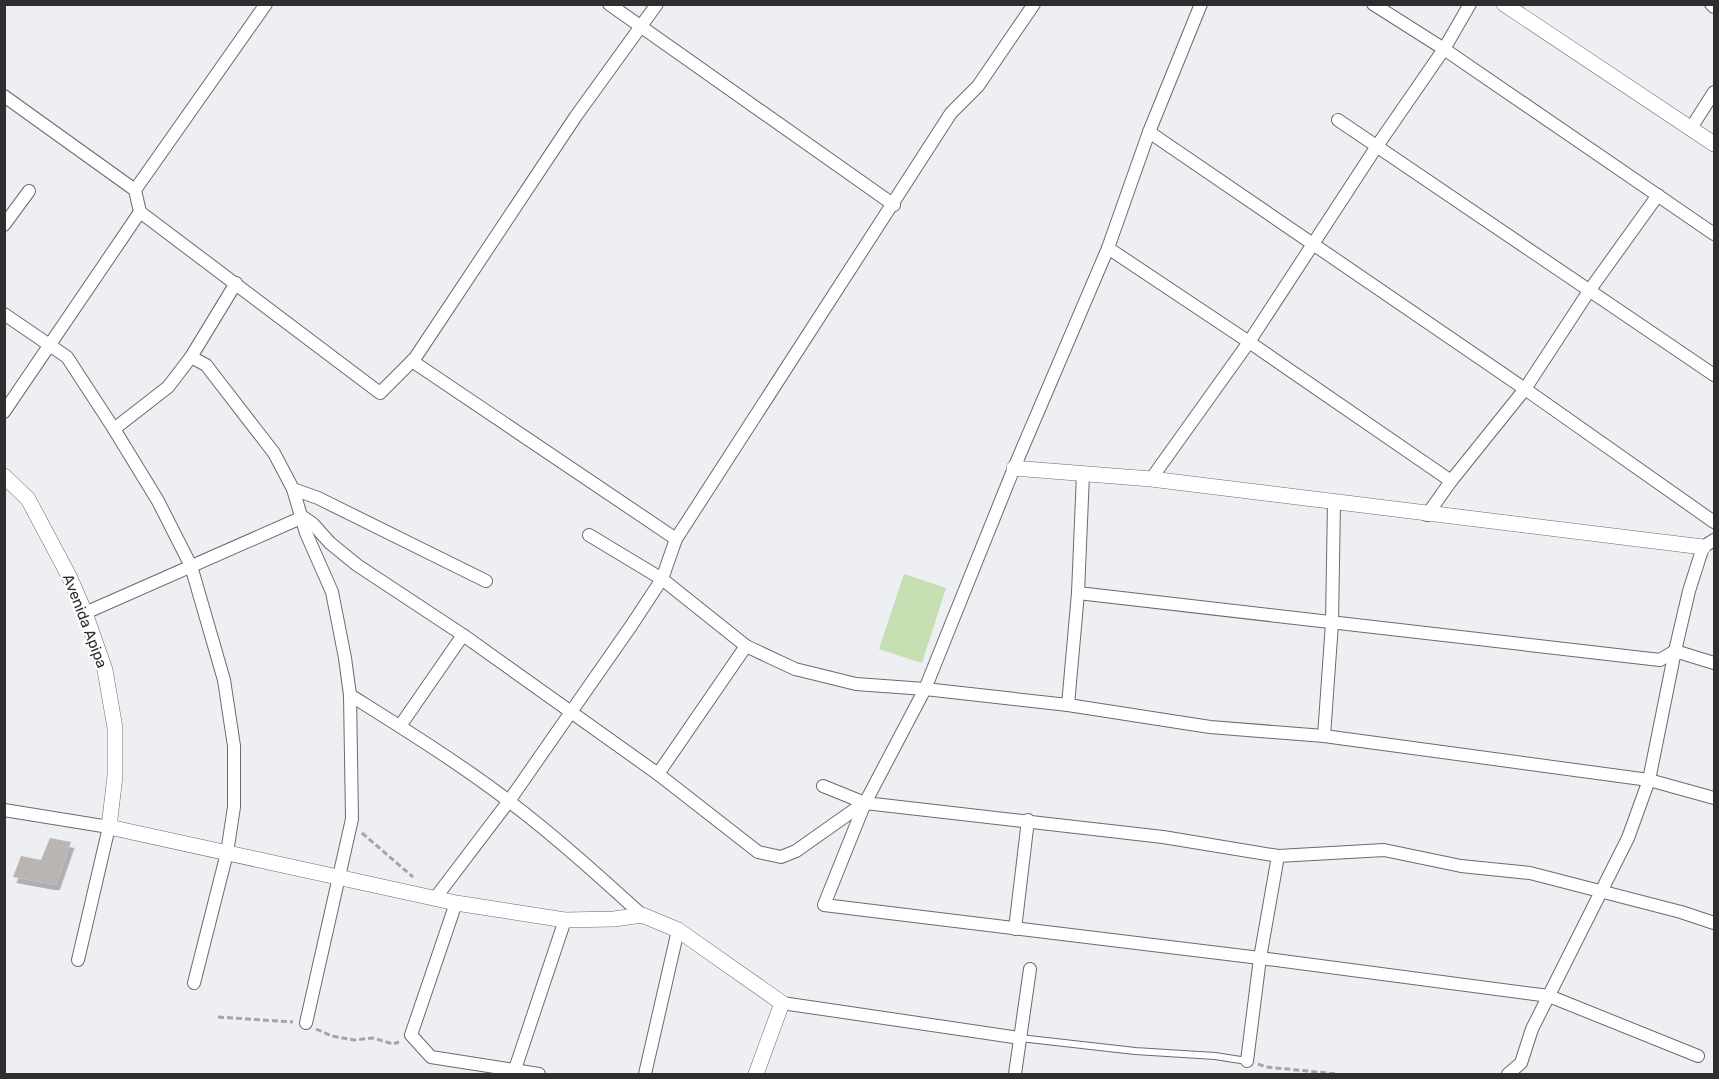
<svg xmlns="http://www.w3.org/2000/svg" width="1719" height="1079" viewBox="0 0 1719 1079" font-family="Rubik,sans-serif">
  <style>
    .green { fill: #c5dfb2 }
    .building { fill: #bab5b2; filter: url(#shadow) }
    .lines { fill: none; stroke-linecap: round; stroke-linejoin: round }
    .service-casing { stroke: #6a6b6f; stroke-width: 8 }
    .minor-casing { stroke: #6a6b6f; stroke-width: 14 }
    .tertiary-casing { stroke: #6a6b6f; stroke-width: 16 }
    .path { stroke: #a4a5a8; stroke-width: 3; stroke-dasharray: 6 3; stroke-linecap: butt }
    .service { stroke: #fff; stroke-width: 6 }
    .minor { stroke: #fff; stroke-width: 12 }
    .tertiary { stroke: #fff; stroke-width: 15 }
    .labels { text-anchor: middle; stroke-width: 4.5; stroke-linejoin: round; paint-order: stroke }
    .street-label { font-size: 15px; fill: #2d2e30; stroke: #fff }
  </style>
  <defs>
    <filter id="shadow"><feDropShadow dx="3.5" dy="6" stdDeviation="0" flood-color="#0004"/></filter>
  </defs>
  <rect width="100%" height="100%" fill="#edeff3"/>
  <path class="green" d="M904,574l42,14 -24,75 -43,-14z"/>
  <path class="building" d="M50,838l21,4 -15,43 -43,-8 8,-21 20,4z"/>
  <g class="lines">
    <defs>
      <path id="service" d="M1020,1038l115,13 80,5 32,5"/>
      <g id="minor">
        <path d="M609,4l285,201"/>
        <path d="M1201,4l-52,128 -41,116 -94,220 -89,221 -60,114 -41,102 436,53 289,38 149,60"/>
        <path d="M1373,4l71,45 270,185"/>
        <path d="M1711,4l3,3"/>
        <path d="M4,96l131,94 5,22 240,181 35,-35 161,-242 81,-112"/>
        <path d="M1338,120l376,255"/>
        <path d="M1691,128l23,-36"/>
        <path d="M1149,132l376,257 189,133"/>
        <path d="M135,190l131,-186"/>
        <path d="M4,225l25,-34"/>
        <path d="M1108,248l141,94 202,139"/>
        <path d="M4,314l63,43 47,72 44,72 33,65 33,114 10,66v61l-7,46 -33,130"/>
        <path d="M191,357l15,8 68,88 19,36 13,44 26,59 13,66 5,37 2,124 -46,204"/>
        <path d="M412,361l264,178"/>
        <path d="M4,412l136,-200"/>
        <path d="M114,429l54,-42 23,-30 45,-74"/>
        <path d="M1151,479l98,-137 128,-196 67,-97 26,-45"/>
        <path d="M293,489l25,9 168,83"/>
        <path d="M1427,515l24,-34 74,-92 64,-98 69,-96"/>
        <path d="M589,535l73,44 84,67 -88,128"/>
        <path d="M1078,593l582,67 15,-9 39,12"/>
        <path d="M85,613l218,-96 10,7 17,19 27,22 106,70 195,139 100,78 23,5 15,-6 68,-48"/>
        <path d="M746,646l49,23 61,15 69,5 143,16 142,22 114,9 325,44 65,18"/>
        <path d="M350,695c54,34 109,68 160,107 46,35 89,74 132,113"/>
        <path d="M1068,705l10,-112 5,-119"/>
        <path d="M400,726l63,-91"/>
        <path d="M1324,736l8,-113 2,-121"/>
        <path d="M823,786l42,17 298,34 115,19 106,-6 77,16 69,7 151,39 33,11"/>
        <path d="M4,810l105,17 -31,133"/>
        <path d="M436,897l73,-96 122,-175 31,-47 14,-40 275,-426 27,-27 56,-82"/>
        <path d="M456,903l-45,132 20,22 108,17"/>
        <path d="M1015,929l13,-109"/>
        <path d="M782,1003l238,35"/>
        <path d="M1247,1061l13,-103 18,-102"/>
        <path d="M514,1072l51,-152"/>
        <path d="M645,1074l33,-144"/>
        <path d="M1015,1074l15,-105"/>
        <path d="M1508,1074l13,-11 11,-34 96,-191 21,-58 26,-129 14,-60 14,-44 11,-7"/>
      </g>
      <g id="tertiary">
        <path d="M1504,4l210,140"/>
        <path d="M1014,468l137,11 552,68"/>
        <path d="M4,476l24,23 41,77 16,37 20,57 10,58v48l-6,51 347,76 109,17 49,-1 28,-4 36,15 104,73 -26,71"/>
      </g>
    </defs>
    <use href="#service" class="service-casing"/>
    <use href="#minor" class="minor-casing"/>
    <use href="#tertiary" class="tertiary-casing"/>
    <g class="path">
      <path d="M362,833l51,44"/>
      <path d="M218,1017l75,5"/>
      <path d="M316,1029l16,7 22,4 19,-2 20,6 6,-2"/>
      <path d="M1258,1064l8,3 72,7"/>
    </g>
    <use href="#service" class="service"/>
    <use href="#minor" class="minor"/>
    <use href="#tertiary" class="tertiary"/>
  </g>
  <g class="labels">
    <g class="street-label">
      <text transform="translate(85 621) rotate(69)" y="5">Avenida Apipa</text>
    </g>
  </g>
  <rect width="1719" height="1079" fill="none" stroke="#2d2e30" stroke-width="12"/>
</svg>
